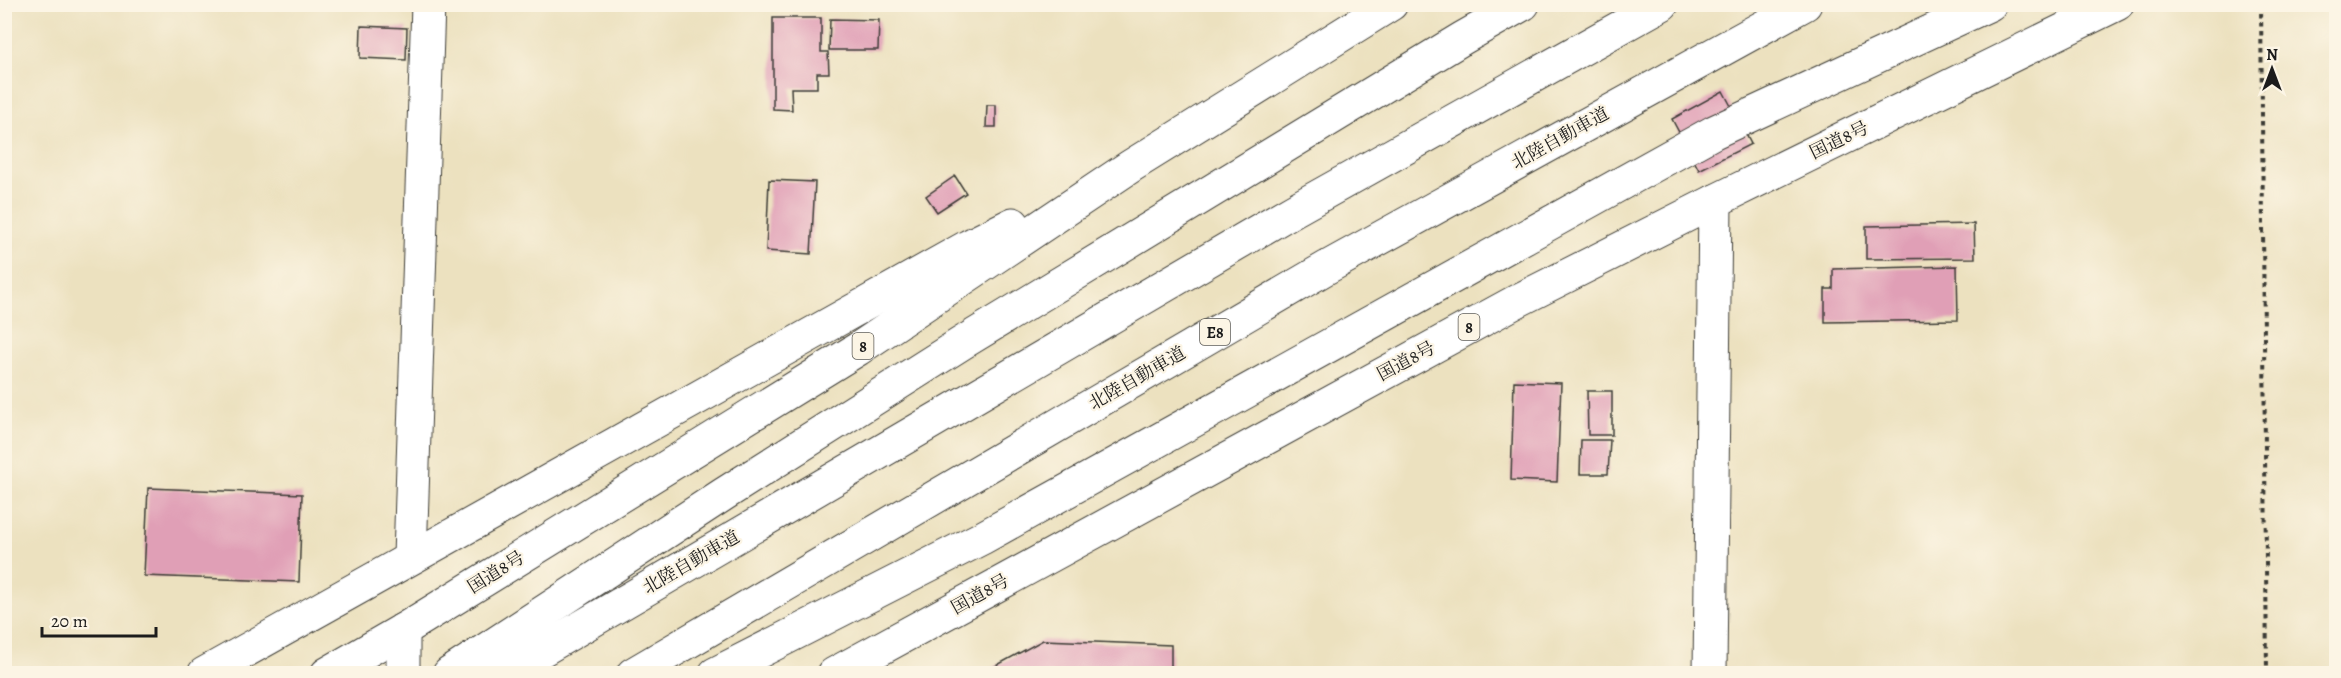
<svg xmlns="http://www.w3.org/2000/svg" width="2341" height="678" viewBox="0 0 2341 678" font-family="Alegreya,'Noto Serif JP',serif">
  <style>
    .building { fill: #e09fb6 }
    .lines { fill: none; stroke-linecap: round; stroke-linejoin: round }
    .minor-casing { stroke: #3b3a34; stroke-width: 35 }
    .trunk-casing { stroke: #3b3a34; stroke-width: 35 }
    .motorway-casing { stroke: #3b3a34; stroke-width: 35 }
    .path { stroke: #3b3a34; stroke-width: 4; stroke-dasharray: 4.5 4.5; stroke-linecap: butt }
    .minor { stroke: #fff; stroke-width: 33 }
    .trunk { stroke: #fff; stroke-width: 33 }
    .motorway { stroke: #fff; stroke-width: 33 }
    .labels { text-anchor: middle; stroke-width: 4.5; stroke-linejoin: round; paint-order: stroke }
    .shield { fill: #fcf5e5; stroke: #5f5d58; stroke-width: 1.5 }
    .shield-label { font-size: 16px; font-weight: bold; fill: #1c1c1c }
    .street-label { font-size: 18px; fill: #1c1c1c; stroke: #fcf5e5 }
  </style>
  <rect width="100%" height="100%" fill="#fcf5e5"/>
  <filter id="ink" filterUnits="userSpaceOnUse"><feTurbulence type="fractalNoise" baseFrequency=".0167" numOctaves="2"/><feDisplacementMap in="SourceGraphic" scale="12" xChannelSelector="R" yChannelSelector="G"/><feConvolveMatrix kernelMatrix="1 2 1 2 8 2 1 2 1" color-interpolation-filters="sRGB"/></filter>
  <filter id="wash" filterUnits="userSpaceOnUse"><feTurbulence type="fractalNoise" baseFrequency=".008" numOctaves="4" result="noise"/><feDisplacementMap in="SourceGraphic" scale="24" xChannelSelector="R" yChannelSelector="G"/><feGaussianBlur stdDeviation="1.35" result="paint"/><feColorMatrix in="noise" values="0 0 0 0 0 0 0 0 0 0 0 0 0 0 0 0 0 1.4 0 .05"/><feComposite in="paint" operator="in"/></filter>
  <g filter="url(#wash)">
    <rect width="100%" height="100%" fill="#ece1bf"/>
    <g id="blocks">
      <g class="building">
        <path d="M773,18h48v34h7l1,21h-12v15h-26l1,22 -19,-1z"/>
        <path d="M830,19l49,1 -1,30h-49z"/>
        <path d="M361,26l46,2 -1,32 -46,-2z"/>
        <path d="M1723,91l28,53 -52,26 -27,-51z"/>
        <path d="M987,105h9v22h-10z"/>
        <path d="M955,176l11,17 -29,19 -11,-16z"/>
        <path d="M769,180l46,2 -4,72 -45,-3z"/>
        <path d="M1974,224l1,34 -109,1v-33z"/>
        <path d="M1957,266l1,54 -133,2v-33h8v-20z"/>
        <path d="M1514,381l47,2 -4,99 -46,-2z"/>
        <path d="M1587,391h25v44h-24z"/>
        <path d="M1581,440h29l-2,34h-28z"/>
        <path d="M148,488l154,6 -3,88 -155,-6z"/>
        <path d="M1043,640l128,5v29h-190z"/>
      </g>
    </g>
  </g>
  <g filter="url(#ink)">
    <use href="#blocks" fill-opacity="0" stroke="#3b3a34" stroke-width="1.5"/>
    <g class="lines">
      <defs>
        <g id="minor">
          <path d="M410,557l18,-553"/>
          <path d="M403,630v44"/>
          <path d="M1710,674l5,-473"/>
        </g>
        <g id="trunk">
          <path d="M204,674l765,-428 44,-22"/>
          <path d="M327,674l76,-44 455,-281 273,-183 260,-162"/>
          <path d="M834,674l683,-373 198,-100 402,-197"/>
        </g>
        <g id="motorway">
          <path d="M449,674l275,-180 238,-151 501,-305 60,-34"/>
          <path d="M501,674l793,-464 368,-206"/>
          <path d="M633,674l693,-406 479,-264"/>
          <path d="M715,674l267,-136 732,-406 276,-128"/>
        </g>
      </defs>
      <use href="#minor" class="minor-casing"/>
      <use href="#trunk" class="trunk-casing"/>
      <use href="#motorway" class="motorway-casing"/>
      <path class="path" d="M2261,4l6,670"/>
      <use href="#minor" class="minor"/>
      <use href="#trunk" class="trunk"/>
      <use href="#motorway" class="motorway"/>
    </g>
  </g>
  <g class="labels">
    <g class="shield">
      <rect x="1458.5" y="314" width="21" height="26" rx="4.5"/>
      <rect x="1200" y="319" width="30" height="26" rx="4.5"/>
      <rect x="852.5" y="333" width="21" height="26" rx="4.5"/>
    </g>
    <g class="shield-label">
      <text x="1469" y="333">8</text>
      <text x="1215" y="338">E8</text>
      <text x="863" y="352">8</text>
    </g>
    <g class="street-label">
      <text transform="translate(1560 138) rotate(-29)" y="6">北陸自動車道</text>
      <text transform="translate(1839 140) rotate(-26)" y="6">国道8号</text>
      <text transform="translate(1406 361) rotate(-28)" y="6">国道8号</text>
      <text transform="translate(1137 378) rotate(-30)" y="6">北陸自動車道</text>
      <text transform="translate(691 562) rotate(-30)" y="6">北陸自動車道</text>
      <text transform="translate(496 572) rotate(-32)" y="6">国道8号</text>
      <text transform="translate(980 594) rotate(-29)" y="6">国道8号</text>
    </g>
  </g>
  <rect width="2341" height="678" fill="none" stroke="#fcf5e5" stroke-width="24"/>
  <g transform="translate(2272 69)" stroke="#fcf5e5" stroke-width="4.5" paint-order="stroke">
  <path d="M0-4.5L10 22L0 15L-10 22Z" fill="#1c1c1c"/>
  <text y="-9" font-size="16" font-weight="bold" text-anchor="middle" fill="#1c1c1c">N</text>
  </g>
  <path d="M42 627v9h114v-9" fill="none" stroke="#1c1c1c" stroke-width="3"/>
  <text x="51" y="627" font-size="18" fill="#1c1c1c" stroke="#fcf5e5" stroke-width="4.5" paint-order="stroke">20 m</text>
</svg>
